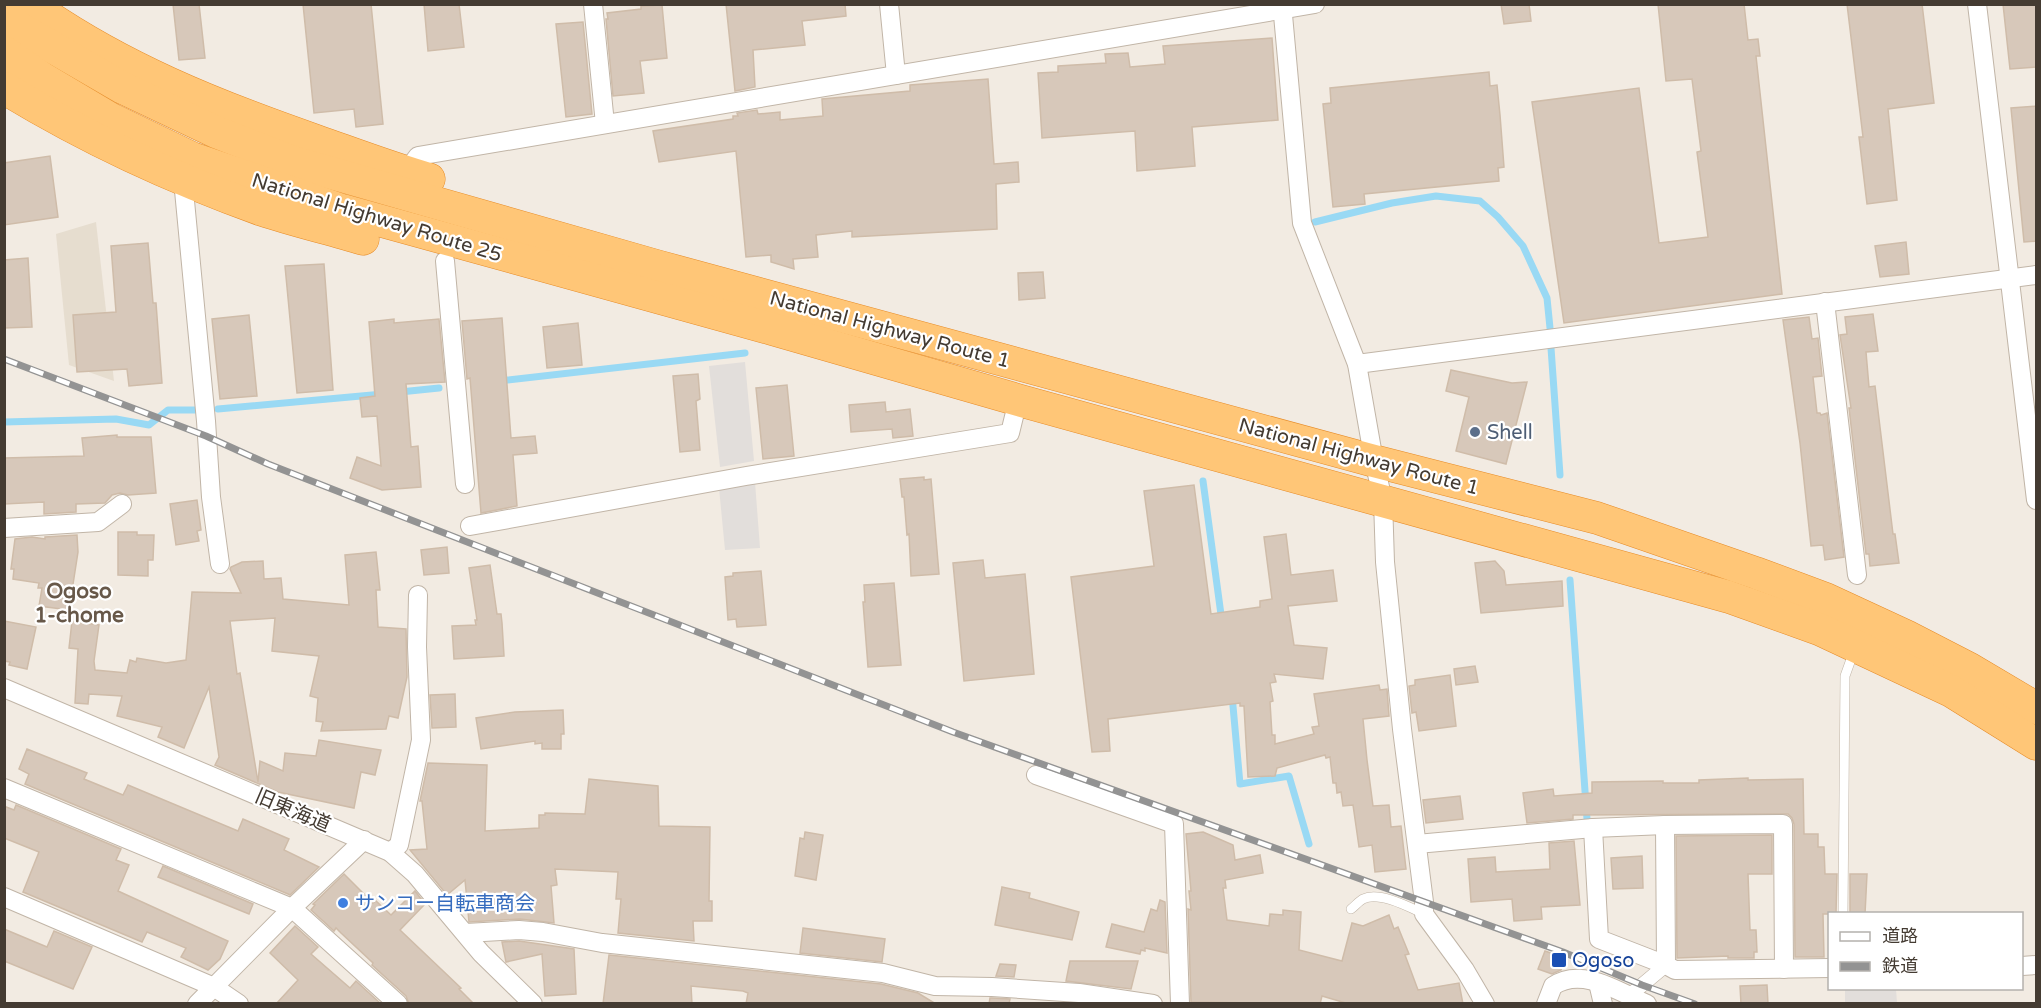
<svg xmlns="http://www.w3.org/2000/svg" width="2041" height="1008" viewBox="0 0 2041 1008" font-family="'Varela Round','Noto Sans JP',sans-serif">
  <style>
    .residential { fill: #e6ddcf }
    .parking { fill: #e2dedb }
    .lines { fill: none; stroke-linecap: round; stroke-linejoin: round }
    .stream { stroke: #99d9f4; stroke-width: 7 }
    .building { fill: #d7c8ba; stroke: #cfbca9; stroke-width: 1.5 }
    .service-casing { stroke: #c1b5a7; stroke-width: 10 }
    .pedestrian-casing { stroke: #c1b5a7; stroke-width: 15 }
    .minor-casing { stroke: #c1b5a7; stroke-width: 20 }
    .trunk-casing { stroke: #e68b28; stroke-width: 33 }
    .service { stroke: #fff; stroke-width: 9 }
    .pedestrian { stroke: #fff; stroke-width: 14 }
    .minor { stroke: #fff; stroke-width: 18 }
    .trunk { stroke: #ffc677; stroke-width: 32 }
    .rail-casing { stroke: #939393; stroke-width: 7 }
    .rail { stroke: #fff; stroke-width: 4.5; stroke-dasharray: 14; stroke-linecap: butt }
    .service-dot { fill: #5c6f8a; stroke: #fff; stroke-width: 2 }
    .shop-dot { fill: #3f7fe0; stroke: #fff; stroke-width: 2 }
    .transit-dot { fill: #1a4fb4; stroke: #fff; stroke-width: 2 }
    .labels { text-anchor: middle; stroke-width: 4.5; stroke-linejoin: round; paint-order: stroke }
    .street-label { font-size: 20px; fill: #443b32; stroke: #fff }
    .service-label { font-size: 20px; fill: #4e5e75; stroke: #fff; text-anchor: start }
    .shop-label { font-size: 20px; fill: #366cbe; stroke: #fff; text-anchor: start }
    .transit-label { font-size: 20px; fill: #164399; stroke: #fff; text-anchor: start }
    .neighbourhood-label { font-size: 21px; font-weight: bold; fill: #675849; stroke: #fff }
  </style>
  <rect width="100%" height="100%" fill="#f2ebe2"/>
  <path class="residential" d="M96,222l18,159 -45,-16 -13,-131z"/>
  <g class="parking">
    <path d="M745,362l9,99 -34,6 -11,-101z"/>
    <path d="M755,482l5,66 -35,2 -6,-62z"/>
    <path d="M1845,989h51l1,14h-52z"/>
  </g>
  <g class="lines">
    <g class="stream">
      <path d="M1315,222l77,-19 44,-7 44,5 18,16 25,29 24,52 3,30"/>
      <path d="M1551,348l9,127"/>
      <path d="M499,381l246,-28"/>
      <path d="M400,392l39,-4"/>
      <path d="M218,409l165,-15"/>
      <path d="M4,422l112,-3 33,6 19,-15h30"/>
      <path d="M1203,481l19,141"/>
      <path d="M1570,580l17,239"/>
      <path d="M1232,695l8,89 49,-8 20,68"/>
    </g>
  </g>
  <g class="building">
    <path d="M173,4h26l6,54 -26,2z"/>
    <path d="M303,4h68l12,120 -27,3 -2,-18 -40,4z"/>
    <path d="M424,4h35l5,43 -36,4z"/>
    <path d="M726,4h119l1,12 -44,5 3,24 -52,5 2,37 -20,4z"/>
    <path d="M1501,4h28l2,17 -27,3z"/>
    <path d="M1658,4h86l4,36 10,-1 2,17h-4l26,238 -218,29 -32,-221 107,-14 20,155 49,-6 -11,-85 4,-1 -9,-72 -26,2z"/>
    <path d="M1847,4h75l12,99 -46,6 9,91 -30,4 -8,-67h4z"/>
    <path d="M2003,4h34v63l-27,2z"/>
    <path d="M662,5l5,53 -27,3 4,32 -31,3 -7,-77h2l-1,-6 34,-4v-3z"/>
    <path d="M583,22l9,92 -26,3 -10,-93z"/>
    <path d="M1272,38l6,82 -86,7 3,39 -58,5 -2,-40 -93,7 -4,-65 20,-1v-6l48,-3 -1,-9 23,-1 2,14 35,-3 -2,-18z"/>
    <path d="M1489,72l1,14 7,-1 3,30 4,52 -6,1 1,13 -135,13 1,10 -32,3 -10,-103 8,-1 -1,-15z"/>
    <path d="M988,79l6,85 24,-2 1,20 -23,2 1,45 -145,8v-6l-36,4 2,22 -25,2 1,10 -23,-7v-7l-25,2 -10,-106 -77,11 -6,-31 80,-12v-3h5l-1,-3 20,-3 1,4 22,-2v8l43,-4 -1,-17 88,-8v-6z"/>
    <path d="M2037,106v135l-13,1 -13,-134z"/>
    <path d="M50,156l8,61 -54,8v-62z"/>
    <path d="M1906,242l3,32 -29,3 -5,-31z"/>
    <path d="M148,243l5,60h3l6,80 -33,3 -2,-17 -50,3 -4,-57 43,-3 -5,-66z"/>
    <path d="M28,258l4,69 -28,1v-68z"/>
    <path d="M324,264l9,126 -36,3 -12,-127z"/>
    <path d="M1043,272l2,26 -26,2 -1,-27z"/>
    <path d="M1873,314l5,37 -12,1 3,35 6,-1 18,148h2l4,29 -29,3 -1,-12h-3l-17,-146h2l-11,-73 7,-1 -2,-17z"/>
    <path d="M249,315l8,81 -37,3 -8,-80z"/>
    <path d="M1809,317l3,22 6,-1 4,38 -9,1 4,36h3l1,2 6,-2 17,144 -19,3 -2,-15 -12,1 -11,-103 -17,-123z"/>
    <path d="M502,318l9,120 24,-2 2,17 -24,2 4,51 -36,7 -11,-135 -3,1 -5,-58z"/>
    <path d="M394,319v4l45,-4 6,63 -39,2 5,63 7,-1 3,41 -39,3 -32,-12 7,-21 24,9 -4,-50 -15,1 -2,-19 15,-2 -6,-74z"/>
    <path d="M578,323l4,42 -35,3 -4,-41z"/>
    <path d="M1451,370l61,13 15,-1 -21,82 -50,-13 13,-54 -23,-6z"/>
    <path d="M698,374l2,25 -4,2 4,49 -20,2 -7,-76z"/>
    <path d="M787,385l7,71 -31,3 -7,-71z"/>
    <path d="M885,402l1,10 24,-3 3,27 -20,2 -1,-9 -41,3 -2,-27z"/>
    <path d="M117,435v2h34l5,56 -28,2 -8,-2 -8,2 -7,8 -29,1v8l-32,2v-12l-40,2v-46l80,-2 -2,-18z"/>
    <path d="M924,477v3l7,-1 8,95 -28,2 -2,-42 -2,1 -3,-38h-2l-2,-18z"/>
    <path d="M1194,485l17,129 49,-7v-6l12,-2 -8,-62 22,-3 5,41 42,-5 4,31 -49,5 6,39 33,3 -4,31 -49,-5 2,8 -6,1 3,18 -3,1 2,33h3v9l39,-10 -2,-7 7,-1 -5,-32 65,-9 1,5 7,-1 2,27 -26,3 4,41 6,46 16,-1 2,22 10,-1 5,43 -31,3 -3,-27 -13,2 -6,-42 -10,1 -2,-14 -4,1 -1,-10h-3l-3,-26 -4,1 -1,-3 -48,13 -2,8 -27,1 -4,-71h-4v-3l-132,16 2,32 -18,1 -21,-175 83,-11 -10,-75z"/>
    <path d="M197,500l4,30 -4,1 2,10 -23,4 -6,-41z"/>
    <path d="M118,532h19v3h17l-1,25h-5v16l-30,-1z"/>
    <path d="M77,535l1,17 -9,58 -30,-4 3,-18h-4l1,-5 -26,-4 1,-10h-3l4,-30 17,-2 13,2v-2z"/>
    <path d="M447,547l2,26 -25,2 -3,-25z"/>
    <path d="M376,552l4,38h-4l2,37 28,2 1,48 -9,41 -9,-2 -3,13 -65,2 2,-9 -7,-1 2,-23 -8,-2 9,-40 -47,-5 3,-33 -45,3 7,53 3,-1 18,109 2,-21 23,10 2,-18 31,3 3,-16 62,10 -6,25 -14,-3 -7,36 -76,-16 -63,-27 4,-8 -10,-70 -25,61 -26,-11 4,-10 -45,-11 5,-20 -33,-2 -1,10 -13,-1 3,-54 -9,-1 3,-27 27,4 -5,36 1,9 32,3 3,-13 6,2 1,-4 29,5 20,-3 6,-68 49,1 -11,-24 1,-2 11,-5 21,-1 1,18 17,-1 2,21 66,6 -4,-50z"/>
    <path d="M983,560l2,18 40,-4 9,100 -70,7 -11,-118z"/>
    <path d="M1495,561l9,10 2,14 56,-4 1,25 -82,7 -6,-50z"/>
    <path d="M490,565l7,49h4l1,9 2,33 -50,3 -2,-33 24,-1 -1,-5h2l-8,-52z"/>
    <path d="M761,571l5,54 -29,2 -1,-8 -8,1 -3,-43 8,-1v-3z"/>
    <path d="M894,583l7,82 -33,2 -5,-65h2l-1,-17z"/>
    <path d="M4,621l32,6 -9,42 -18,-4 1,-3 -6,-1z"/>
    <path d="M1475,666l3,16 -22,3 -2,-16z"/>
    <path d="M1450,675l6,51 -37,5 -3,-19 -4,1 -3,-27 6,-1v-5z"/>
    <path d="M455,694l1,33 -24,1 -2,-33z"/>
    <path d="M563,710l1,24h-3v15h-19v-6l-7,1v-3l-54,8 -5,-31 39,-6z"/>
    <path d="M27,749l60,24 -3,6 39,16 5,-10 110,46 5,-12 46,20 -5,11 35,17 -29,28 -2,-1 -263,-110 4,-10 -10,-5z"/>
    <path d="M428,763l59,2 -2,66 54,-3v-13h6v-2l40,1 4,-35 69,7 1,40 51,1 -1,74h3v20h-19l1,20 -76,-8 3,-34h-5l2,-27 -63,-3 2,16 -6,1 3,37 -34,-4 -51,3 -4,-42 -18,15 -37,-45 17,-1 -5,-48h-2z"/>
    <path d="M1748,778v2l55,-1 1,55h14v13h6l1,27h12l-1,40h-13l1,43h-29l-1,-133 -2,-6 -4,-4 -215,1v4l-46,4 -4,-30 30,-4 1,7 38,-3v-11l71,-1v2h36v-3z"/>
    <path d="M1460,796l3,23 -37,4 -3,-23z"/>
    <path d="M16,805l105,44 -5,11 13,5 -11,26 110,50 -8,18 -12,11 -27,-13 5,-9 -39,-16 -5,10 -119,-50 16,-40 -35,-14v-32l10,4z"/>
    <path d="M805,832l18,3 -7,45 -21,-4 5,-38 4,1z"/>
    <path d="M1203,832l30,13 2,15 25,-5 3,18 -38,7 1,8h-3l4,32 42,6 1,-12 13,1v-5l18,2 -2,38 43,11 10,-38 11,3 26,-11 5,14 4,-2 11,27 -4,1 13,35 41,-7 4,21h-114l-27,-8 -2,8 -129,-2 -3,-93 3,1 -2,-19h2l-5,-57z"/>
    <path d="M1772,835v39h-24l2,56h6l1,22h-3v6h-26v-2l-51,2 -1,-122z"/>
    <path d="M1574,841l6,64 -39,2 1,12 -28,2 -2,-22 -41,3 -3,-43 27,-2 1,15 54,-3 -1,-26z"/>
    <path d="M1642,856l1,32 -30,1 -2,-31z"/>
    <path d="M163,866l90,38 -4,10 -91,-37z"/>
    <path d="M344,874l29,29 3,-2 15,14 24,-24 10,13 -25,26 61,58 -2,1 15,15h-65l-3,-8 -34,-31 1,-2 -32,-30 -5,-5 -2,3 -23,-21 4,-5 -2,-1z"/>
    <path d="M1850,874h17l-2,40h-15z"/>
    <path d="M1002,887l28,6 -1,5 50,14 -7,28 -77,-15z"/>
    <path d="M1160,900l5,2 2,51 -22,-5v3l-4,-1 -1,4 -34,-7 6,-23 32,8 7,-23 6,2z"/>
    <path d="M295,926l23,21 -7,7 39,34 6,-7 25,23h-105l22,-24 -28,-27z"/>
    <path d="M803,928l82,11 -3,23 -82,-9z"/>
    <path d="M4,929l43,18 7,-16 38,16 -19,42 -69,-28z"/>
    <path d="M519,941l55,8 2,45 -31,2 -3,-42 -36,8 -4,-20z"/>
    <path d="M1545,951l20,7 -4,12 -9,4 -14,-5z"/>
    <path d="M609,955l272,29 37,9 18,11h-190l2,-11 -5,-2 -52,-5 1,18h-89z"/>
    <path d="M1070,961h68l-7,28 -65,-8z"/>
    <path d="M1000,964l16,1 -2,12 -18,-1z"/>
    <path d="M1767,985l1,19h-27l-1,-18z"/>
    <path d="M990,998h2l18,1 -1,5h-20z"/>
  </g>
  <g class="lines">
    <defs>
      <g id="service">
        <path d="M1351,909c4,-3 8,-8 12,-10 16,-8 46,8 61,15"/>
        <path d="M1843,914l2,-238 9,-25"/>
      </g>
      <path id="pedestrian" d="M1629,996l37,-31"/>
      <g id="minor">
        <path d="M593,4l12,120"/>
        <path d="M889,4l7,71"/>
        <path d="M1282,4l20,219 55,141 17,97 9,39 2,62 17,167 22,173v12l41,56 20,34"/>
        <path d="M1977,4l59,496"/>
        <path d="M406,172l12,-16 897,-152"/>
        <path d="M183,180l23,241 5,76 9,67"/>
        <path d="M445,261l20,223"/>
        <path d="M1825,302l32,273"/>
        <path d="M1357,364l679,-89"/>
        <path d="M470,526l276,-50 264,-43 8,-33"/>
        <path d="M4,528l94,-6 24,-18"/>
        <path d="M4,688l386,164 25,22 66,79 52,51"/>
        <path d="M1036,775l138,49 6,180"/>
        <path d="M4,788l288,120 106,96"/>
        <path d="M1665,825l1,140 9,5 155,-2"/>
        <path d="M1593,828l6,111 67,26"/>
        <path d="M1417,844l176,-16 72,-3 118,-1 1,145"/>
        <path d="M390,852l9,-7 22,-105 -4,-93 1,-52"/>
        <path d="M4,897l210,90 25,17"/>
        <path d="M466,933l53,-3 24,2 59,11 281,30 52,13 57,1 87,6 74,11"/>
        <path d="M2022,966l14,-1"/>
        <path d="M1598,983l5,21"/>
        <path d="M197,1004l95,-96 72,-68"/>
        <path d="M1546,1004l7,-18c29,-20 66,6 94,18"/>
      </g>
      <g id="trunk">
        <path d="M30,4c88,63 186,102 287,137 37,13 74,27 112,38"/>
        <path d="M4,15l17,14 100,58 95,45 77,30 364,104 717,195 223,57 159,55 70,26 80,37 64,33 66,39"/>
        <path d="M4,52l38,26 69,41 81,39 150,52 430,119 246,71 711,197 92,33 130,61 85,53"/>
        <path d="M4,88c82,50 168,90 258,122 33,11 68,19 101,29"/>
      </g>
    </defs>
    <use href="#service" class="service-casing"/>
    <use href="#pedestrian" class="pedestrian-casing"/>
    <use href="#minor" class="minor-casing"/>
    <use href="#trunk" class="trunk-casing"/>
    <use href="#service" class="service"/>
    <use href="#pedestrian" class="pedestrian"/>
    <use href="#minor" class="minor"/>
    <use href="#trunk" class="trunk"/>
    <defs>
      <path id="rail" d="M4,359l202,77 62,28 685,268 610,220 79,33 53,19"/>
    </defs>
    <use href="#rail" class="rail-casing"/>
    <use href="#rail" class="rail"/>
  </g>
  <circle class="service-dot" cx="1475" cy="432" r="6"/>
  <circle class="shop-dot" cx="343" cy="903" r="6"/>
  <rect class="transit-dot" x="1551" y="952" width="16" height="16" rx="3"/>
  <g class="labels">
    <g class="street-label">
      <text transform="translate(377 217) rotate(17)" y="7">National Highway Route 25</text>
      <text transform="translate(890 329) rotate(15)" y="7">National Highway Route 1</text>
      <text transform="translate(1359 456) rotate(15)" y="7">National Highway Route 1</text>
      <text transform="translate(293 810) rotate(23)" y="7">旧東海道</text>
    </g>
    <g class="service-label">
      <text x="1487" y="439">Shell</text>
    </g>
    <g class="shop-label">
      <text x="355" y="910">サンコー自転車商会</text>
    </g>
    <g class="transit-label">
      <text x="1572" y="967">Ogoso</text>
    </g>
    <g class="neighbourhood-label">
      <text x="79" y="598">Ogoso<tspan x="79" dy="24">1-chome</tspan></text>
    </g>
  </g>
  <rect width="2041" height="1008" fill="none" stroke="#443b32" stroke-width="12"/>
  <rect x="1828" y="912" width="195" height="78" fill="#ffffff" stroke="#b4b1ad" stroke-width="1.5"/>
  <rect x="1840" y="932" width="30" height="9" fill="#ffffff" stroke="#b4b1ad" stroke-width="1.5"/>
  <text x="1882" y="942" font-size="18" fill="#443b32">道路</text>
  <rect x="1840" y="962" width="30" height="9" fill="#939393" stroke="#b4b1ad" stroke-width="1.5"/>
  <text x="1882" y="972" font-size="18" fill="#443b32">鉄道</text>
</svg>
